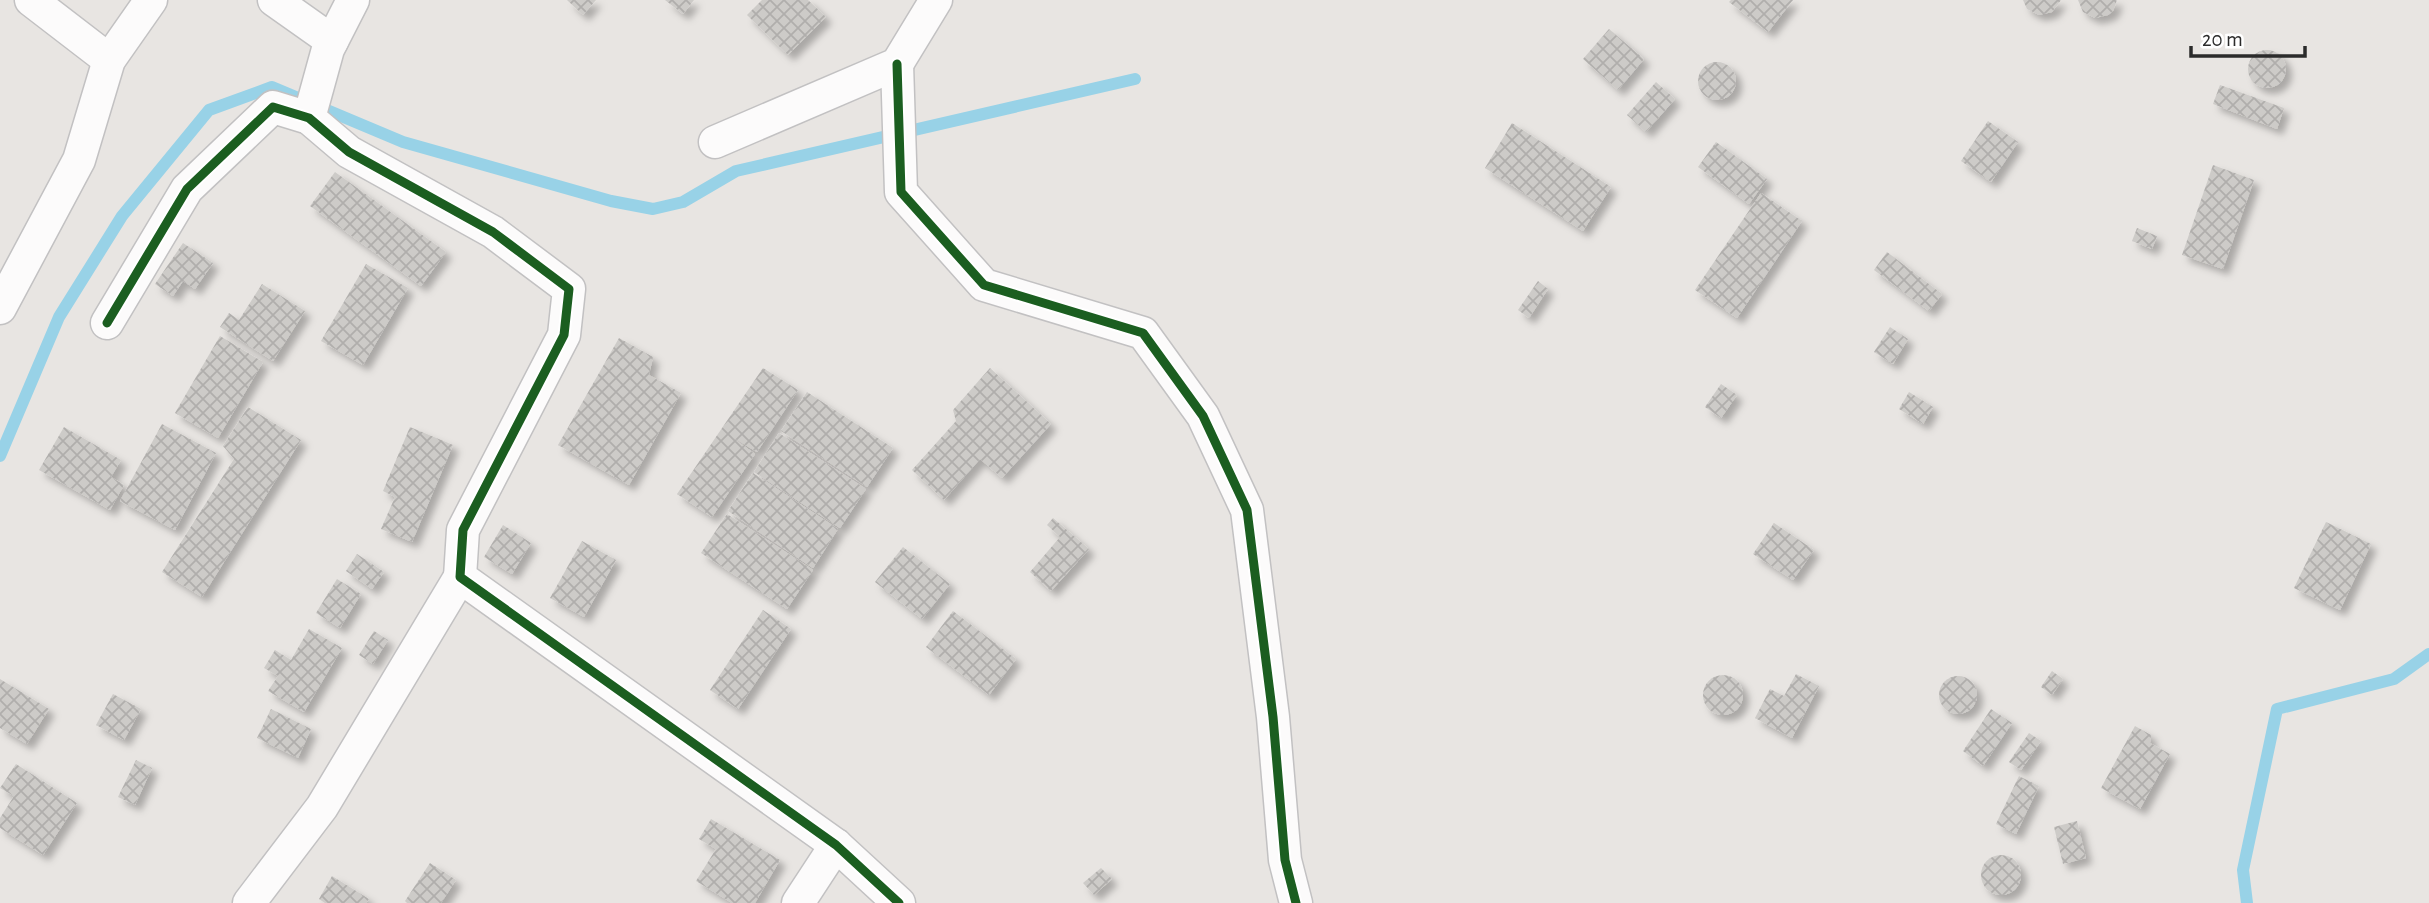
<svg xmlns="http://www.w3.org/2000/svg" width="2429" height="903" viewBox="0 0 2429 903" font-family="'Alegreya Sans',sans-serif">
  <style>
    .lines { fill: none; stroke-linecap: round; stroke-linejoin: round }
    .stream { stroke: #98d2e7; stroke-width: 12 }
    .building { fill: url(#building-cross-hatch); filter: url(#shadow) }
    .street-casing { stroke: #c2c1c2; stroke-width: 35 }
    .street { stroke: #fcfbfb; stroke-width: 32 }
    .cycleway-casing { stroke: #fff; stroke-width: 13 }
    .cycleway { stroke: #1b5e20; stroke-width: 9 }
  </style>
  <defs>
    <pattern id="building-cross-hatch" width="8" height="8" patternUnits="userSpaceOnUse" patternTransform="scale(1.75)"><rect width="8" height="8" fill="#cdcbc8"/><path d="M0 0l8 8M0 8l8-8" fill="none" stroke="#b0aeac"/></pattern>
    <filter id="shadow"><feDropShadow dx="6" dy="6" stdDeviation="3.5" flood-color="#0004"/></filter>
  </defs>
  <rect width="100%" height="100%" fill="#e8e5e2"/>
  <g class="lines">
    <g class="stream">
      <path d="M0,456l59,-139 63,-101 87,-106 63,-23 131,55 208,59 42,8 30,-7 53,-31 399,-92"/>
      <path d="M2247,903l-4,-33 34,-161 117,-30 35,-25"/>
    </g>
  </g>
  <g class="building">
    <path d="M567,0h29l-13,15z"/>
    <path d="M665,0h29l-11,14z"/>
    <path d="M762,0h46l18,17 -38,38 -41,-40z"/>
    <path d="M1731,0h62l-25,32 -39,-30z"/>
    <path d="M2023,0h38l-9,12 -13,3 -12,-6z"/>
    <path d="M2078,0h39l-4,11 -5,4 -13,3 -12,-6z"/>
    <path d="M1609,29l35,30 -26,31 -35,-31z"/>
    <circle cx="2267" cy="69" r="19"/>
    <circle cx="1717" cy="81" r="19"/>
    <path d="M1656,82l19,17 -29,33 -19,-17z"/>
    <path d="M2220,85l64,23 -7,21 -64,-25z"/>
    <path d="M1988,121l30,21 -27,40 -30,-21z"/>
    <path d="M1512,123l99,64 -28,44 -98,-63z"/>
    <path d="M1716,142l51,37 -18,25 -51,-37z"/>
    <path d="M2213,165l41,15 -31,89 -41,-14z"/>
    <path d="M335,172l111,80 -25,34 -111,-80z"/>
    <path d="M1761,193l41,28 -65,97 -42,-28z"/>
    <path d="M2137,228l20,8 -5,13 -20,-8z"/>
    <path d="M183,243l30,20 -18,26 -12,-8 -10,15 -18,-12z"/>
    <path d="M1887,252l55,42 -13,17 -55,-41z"/>
    <path d="M366,264l42,24 -45,77 -42,-24z"/>
    <path d="M1538,281l10,8 -19,29 -11,-8z"/>
    <path d="M262,284l43,27 -32,50 -53,-34 9,-14 10,7z"/>
    <path d="M1890,327l18,12 -15,25 -19,-12z"/>
    <path d="M220,336l43,26 -45,76 -43,-25z"/>
    <path d="M619,338l34,19 -4,18 32,18 -52,92 -71,-40z"/>
    <path d="M763,368l35,22 -41,62 -25,-15 23,17 -43,63 -35,-23z"/>
    <path d="M990,368l61,56 -49,54 -22,-19 -36,41 -32,-30 44,-49 -3,-11z"/>
    <path d="M1721,384l16,11 -16,23 -16,-11z"/>
    <path d="M807,392l86,56 -26,39 -86,-56z"/>
    <path d="M1909,392l24,15 -10,17 -24,-15z"/>
    <path d="M248,407l53,33 -99,157 -40,-25 72,-113 -11,-13z"/>
    <path d="M162,424l54,29 -41,77 -55,-29z"/>
    <path d="M64,427l57,33 -10,17 13,8 -14,25 -71,-40z"/>
    <path d="M410,427l43,18 -41,97 -31,-13 14,-32 -12,-6z"/>
    <path d="M779,433l87,56 -26,39 -86,-56z"/>
    <path d="M753,473l85,56 -25,39 -85,-57z"/>
    <path d="M727,514l86,56 -26,39 -86,-56z"/>
    <path d="M1053,518l36,31 -38,42 -21,-19 30,-35 -13,-12z"/>
    <path d="M2326,522l45,22 -31,66 -46,-22z"/>
    <path d="M1774,523l40,27 -21,30 -40,-26z"/>
    <path d="M503,525l28,18 -19,31 -28,-17z"/>
    <path d="M582,541l34,19 -32,57 -34,-19z"/>
    <path d="M903,547l47,37 -28,35 -47,-37z"/>
    <path d="M357,554l27,18 -12,17 -26,-18z"/>
    <path d="M337,579l24,15 -21,34 -24,-15z"/>
    <path d="M763,610l28,19 -53,80 -28,-19z"/>
    <path d="M953,611l63,48 -27,36 -63,-48z"/>
    <path d="M309,629l33,19 -38,64 -36,-21 10,-15 -14,-8 11,-18 16,10z"/>
    <path d="M374,631l14,9 -15,24 -14,-9z"/>
    <path d="M2052,671l11,8 -11,16 -11,-8z"/>
    <path d="M1796,674l23,12 -27,52 -37,-20 15,-29 14,7z"/>
    <circle cx="1723" cy="695" r="20"/>
    <circle cx="1958" cy="695" r="19"/>
    <path d="M0,679l49,30 -22,35 -27,-16z"/>
    <path d="M113,694l28,15 -17,31 -28,-15z"/>
    <path d="M271,709l40,20 -13,29 -41,-20z"/>
    <path d="M1991,709l21,14 -29,43 -20,-15z"/>
    <path d="M2135,726l16,9 -1,8 20,11 -30,55 -39,-21z"/>
    <path d="M2029,733l12,8 -20,29 -12,-8z"/>
    <path d="M136,760l16,8 -17,37 -17,-8z"/>
    <path d="M16,764l61,39 -34,52 -43,-27v-10l14,-22 -14,-8z"/>
    <path d="M2019,776l20,10 -23,48 -20,-10z"/>
    <path d="M711,819l69,41 -25,43h-23l-36,-22 20,-32 -17,-10z"/>
    <path d="M2077,821l9,37 -23,6 -9,-37z"/>
    <circle cx="2001" cy="875" r="20"/>
    <path d="M430,863l26,17 -15,23h-34l-2,-2z"/>
    <path d="M1101,868l11,11 -18,16 -11,-12z"/>
    <path d="M332,876l37,23 -3,4h-41l-6,-4z"/>
  </g>
  <g class="lines">
    <defs>
      <g id="street">
        <path d="M31,0l78,60"/>
        <path d="M274,0l58,41"/>
        <path d="M897,64l4,128 83,93 159,48 60,83 44,94 26,207 12,143 11,43"/>
        <path d="M309,118l19,-69 25,-49"/>
        <path d="M715,142l182,-78 39,-64"/>
        <path d="M0,308l79,-148 30,-100 42,-60"/>
        <path d="M107,323l80,-134 86,-82 36,11 40,34 144,80 76,57 -5,46 -101,195 -3,47 376,268 63,58"/>
        <path d="M249,903l73,-96 138,-230"/>
        <path d="M798,903l38,-58"/>
      </g>
    </defs>
    <use href="#street" class="street-casing"/>
    <use href="#street" class="street"/>
    <defs>
      <g id="cycleway">
        <path d="M897,64l4,128 83,93 159,48 60,83 44,94 26,207 12,143 11,43"/>
        <path d="M107,323l80,-134 86,-82 36,11 40,34 144,80 76,57 -5,46 -101,195 -3,47 376,268 63,58"/>
      </g>
    </defs>
    <use href="#cycleway" class="cycleway-casing"/>
    <use href="#cycleway" class="cycleway"/>
  </g>
  <path d="M2191 46v10h114v-10" fill="none" stroke="#2b2b2b" stroke-width="3.5"/>
  <text x="2202" y="46" font-size="21" fill="#2b2b2b" stroke="#ffffff" stroke-width="5" paint-order="stroke">20 m</text>
</svg>
